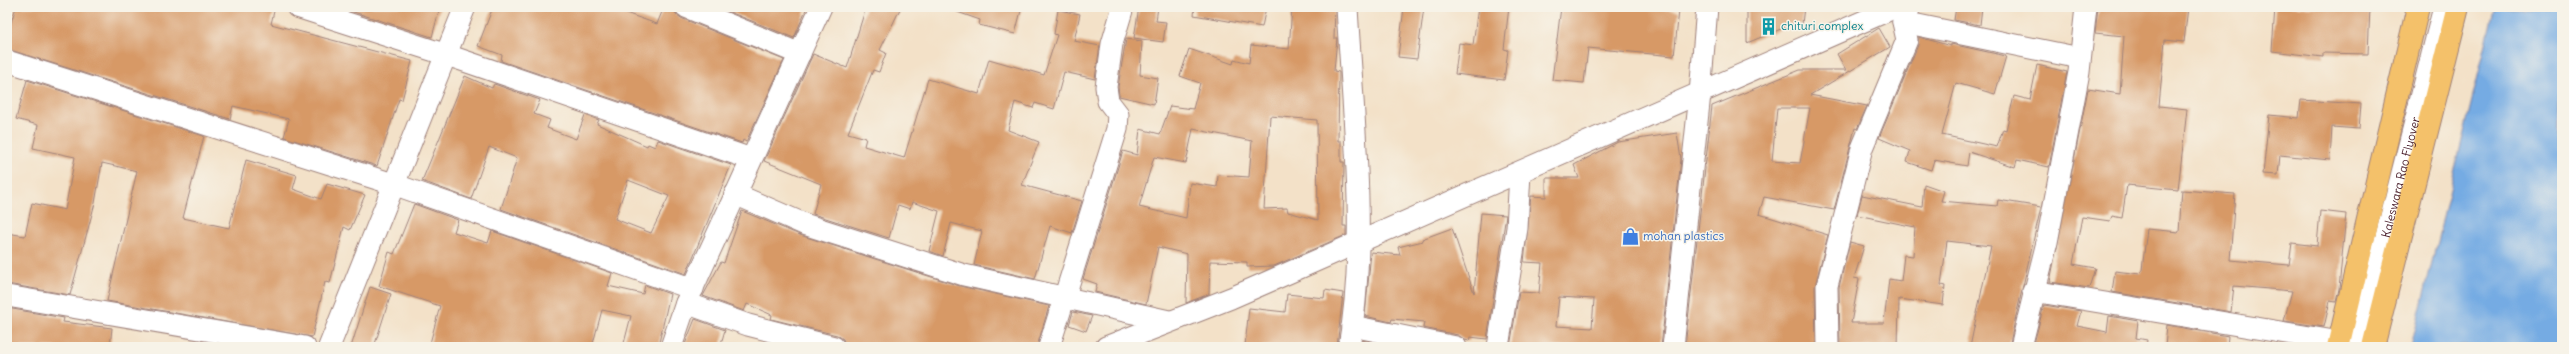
<svg xmlns="http://www.w3.org/2000/svg" width="2569" height="354" viewBox="0 0 2569 354" font-family="Delius,sans-serif">
  <style>
    .water { fill: #74abe3; stroke: #5f6587 }
    .building { fill: #d79966; fill-rule: evenodd }
    .lines { fill: none; stroke-linecap: round; stroke-linejoin: round }
    .minor-casing { stroke: #9e807a; stroke-width: 23 }
    .major-casing { stroke: #9e807a; stroke-width: 24 }
    .minor { stroke: #fff; stroke-width: 21 }
    .major { stroke: #f4c16a; stroke-width: 22 }
    .labels { text-anchor: middle; stroke-width: 3; stroke-linejoin: round; paint-order: stroke }
    .culture-label { font-size: 12px; fill: #0d838f; stroke: #f7f3e8; text-anchor: start }
    .street-label { font-size: 12px; fill: #4a1f2b; stroke: #f7f3e8 }
    .shop-label { font-size: 12px; fill: #366cbe; stroke: #f7f3e8; text-anchor: start }
  </style>
  <rect width="100%" height="100%" fill="#f7f3e8"/>
  <filter id="ink" filterUnits="userSpaceOnUse"><feTurbulence type="fractalNoise" baseFrequency=".025" numOctaves="2"/><feDisplacementMap in="SourceGraphic" scale="8" xChannelSelector="R" yChannelSelector="G"/><feConvolveMatrix kernelMatrix="1 2 1 2 8 2 1 2 1" color-interpolation-filters="sRGB"/></filter>
  <filter id="wash" filterUnits="userSpaceOnUse"><feTurbulence type="fractalNoise" baseFrequency=".012" numOctaves="4" result="noise"/><feDisplacementMap in="SourceGraphic" scale="16" xChannelSelector="R" yChannelSelector="G"/><feGaussianBlur stdDeviation="0.9" result="paint"/><feColorMatrix in="noise" values="0 0 0 0 0 0 0 0 0 0 0 0 0 0 0 0 0 1.4 0 .05"/><feComposite in="paint" operator="in"/></filter>
  <g filter="url(#wash)">
    <rect width="100%" height="100%" fill="#f3e1c8"/>
    <path class="water" d="M2495,7h67v340h-151z"/>
    <g id="blocks">
      <g class="building">
        <path d="M16,7h259l-4,17 141,37 -10,39 -3,-1 -22,67 -93,-29 5,-18 -56,-13 -3,13 -223,-70v-14z"/>
        <path d="M338,7h102l-8,30z"/>
        <path d="M493,7h125l-1,3 40,14 7,-17h10l2,7 5,4 103,42 -38,82 -3,-2 -1,3 -241,-82 1,-6 -24,-9z"/>
        <path d="M717,7h90l-13,31z"/>
        <path d="M866,7h35l-21,43 6,3 -7,19 -6,-2 -25,63 18,5 -2,8 40,12 24,-79 51,15 10,-35 55,16 13,-40 -3,-1 4,-24 22,4 -6,27 26,5 -5,33 -31,-7 -10,37 -19,-6 -2,5 -18,-6 -7,28 31,12 -17,43 60,16 -10,32 -22,-7 -15,53 -61,-14 8,-34 -31,-8 -8,33 -14,-5 10,-40 -27,-9 -2,7 -12,-4 -9,33 -76,-24 8,-30 -57,-23 49,-107 34,14z"/>
        <path d="M950,7h72l-7,27 -36,-9 1,-5 -31,-11z"/>
        <path d="M1139,7h19l-2,14 10,1 -3,20 -29,-4z"/>
        <path d="M1195,7h71l-4,20 -68,-12z"/>
        <path d="M1292,7h43l-1,31h3l-3,33 5,1 -1,69h3v21h3l-1,64h3v9l-72,31 -27,1v-5l-37,-1 -1,33 -23,9 1,-49 -29,-7 -12,57 -51,-12 2,-8 -14,-5 40,-128 14,4 3,-26 20,5 10,-28 23,3 7,-26 -20,-7 9,-27 44,15 1,-5 15,4 2,-18 38,4zM1270,116l47,4 1,100 -30,-8 -1,-4 -23,1zM1193,129l59,12 -3,36 -31,-2 -1,12 -27,-4 -4,35 -47,-11 15,-50 32,6z"/>
        <path d="M1404,7h20l-7,52 -19,-2z"/>
        <path d="M1478,7h31l-5,42 4,1 -4,30 -49,-6 4,-31 14,2z"/>
        <path d="M1561,7h82l36,4 -5,45 -86,-8 -4,35 -32,-3z"/>
        <path d="M1747,7h57l-2,17h-9l-46,19z"/>
        <path d="M1956,7h26l-2,18 -26,-5z"/>
        <path d="M2098,7h90l-4,35 -19,-2 -6,66 28,3 -9,81 -51,-5 -5,33 -10,-2 -2,5 -28,-4 -9,47 22,4 -6,20 -39,-6 38,-193 32,5 4,-58 -29,-3z"/>
        <path d="M2275,7h95l-2,47 -45,-1v4l-51,-6z"/>
        <path d="M1879,28l11,19 -80,48 57,11 -10,23 -2,-1 -21,82 -70,-13 -5,17 69,21 -13,51 1,61h-131l27,-241 88,-36h46l-9,-16zM1777,108h33l-10,55 -28,-2z"/>
        <path d="M1919,37l32,9v-2l55,12 -11,38 -39,-11 -14,52 55,12 6,-18 3,1 8,-34 16,4 7,-35 30,7 -18,95 -32,-7 -2,7 -46,-15 -2,14 -33,-6 -3,10 -24,-8 3,-11 -31,-13 39,-93z"/>
        <path d="M1126,39l16,2 -2,34 18,3 -4,26 -35,-8 -1,-9z"/>
        <path d="M465,76l27,12 2,-4 46,16 -6,14 16,6 -3,8 29,11 9,-24 14,5 -2,4 50,22 1,-2 7,3 3,-7 73,25 -45,109 -185,-65 16,-51 -28,-11 -18,52 -49,-18zM628,180l41,16 -18,37 -36,-14z"/>
        <path d="M27,80l177,56 -21,82 46,10 17,-68 51,15 -4,14 28,10 6,-15 38,11 -15,35 -6,-3 -14,56 -5,-1 -13,55 -205,-36 30,-130 -35,-8 -7,40 -25,92 -63,-11v-51l18,3 7,-33 33,7 10,-53 -42,-9 5,-23 -22,-6z"/>
        <path d="M2301,100l60,4 -2,25 -27,-2 -2,33 -50,-5 -2,20 -15,-1 6,-59 30,3z"/>
        <path d="M1677,133l4,26 -20,188h-151l9,-55 20,1 3,-30 -18,-1 7,-66 15,1v-19h33l-5,-13 44,-23zM1559,297l35,2 -2,29 -36,-2z"/>
        <path d="M1924,184l20,7 -3,10 56,5 1,-6 43,7 -32,140h-39l21,-101 -44,-5 -6,44 4,1 -2,19 -44,-6 -1,48h-58l-1,-60 11,-45 14,4 -10,32 5,1 -8,44h33l5,-44 12,2 3,-26 9,1 2,-29 -58,-12 5,-20 60,12z"/>
        <path d="M2182,190l53,4 -5,66 59,5 3,-22 25,3 3,-35 26,3 -7,75 -3,13 -6,-1 -6,26 -40,-6 8,-30 -58,-5 -3,26 -119,-20 3,-21 25,3 2,-4 5,-41 32,3z"/>
        <path d="M414,204l44,16 -4,12 34,11 4,-12 120,42 -4,13 35,8 2,-9 25,9 -12,53h-35l8,-31 -29,-6 -10,37h-163l11,-41 -61,-20 10,-34 5,2z"/>
        <path d="M742,211l58,24 160,51 89,20 -12,41h-191l-3,-8 -6,-4 -66,-16 1,-4 -25,-11 -3,7 -41,-15 18,-34 3,1z"/>
        <path d="M1481,213l25,2 -19,124 -17,-2 -1,4 -4,-1 -7,-5 -35,-7 1,-6 -32,-3 -1,3 -26,-6 6,-64 29,3 -2,-8 25,-6 -1,-2 30,-11 22,65z"/>
        <path d="M370,287l21,7 -17,53h-23z"/>
        <path d="M1325,290l18,3 -6,54 -92,-1 4,-38 36,4 2,-18 37,4z"/>
        <path d="M2044,305l37,6 -4,15 30,6 2,-16 29,5 -2,17 11,2 -1,7h-113z"/>
        <path d="M7,308l57,10 -1,4 49,6 -2,19h-103z"/>
        <path d="M1073,312l19,4 -6,15 -17,-6z"/>
        <path d="M695,319l30,11 -5,17h-36z"/>
        <path d="M2167,325l61,11 -1,11h-62z"/>
        <path d="M1362,340l26,6v1h-27z"/>
        <path d="M765,342l21,5h-22z"/>
      </g>
    </g>
  </g>
  <g filter="url(#ink)">
    <use href="#blocks" fill-opacity="0" stroke="#9e807a" stroke-width="1"/>
    <g class="lines">
      <defs>
        <g id="minor">
          <path d="M297,7l150,48 304,104"/>
          <path d="M686,7l114,47"/>
          <path d="M1347,7c6,110 21,231 2,340"/>
          <path d="M1903,22l177,36"/>
          <path d="M7,61l386,123 300,105"/>
          <path d="M735,194l69,30 160,51 205,46"/>
          <path d="M2033,291l307,51"/>
          <path d="M7,296l298,51"/>
          <path d="M686,303l62,22 86,22"/>
          <path d="M1352,326l104,21"/>
          <path d="M329,347l136,-340"/>
          <path d="M671,347l15,-44 135,-296"/>
          <path d="M1049,347l68,-218 1,-15 -10,-13 -2,-14 6,-43 11,-37"/>
          <path d="M1106,347l125,-49 665,-291"/>
          <path d="M1498,347l19,-119 3,-55"/>
          <path d="M1673,347l27,-253 7,-87"/>
          <path d="M1828,347l-1,-61 35,-138 45,-108 -4,-18 7,-15"/>
          <path d="M2021,347l26,-105 32,-170 7,-65"/>
          <path id="s1" d="M2358,347l86,-340"/>
        </g>
        <g id="major">
          <path d="M2338,347l80,-340"/>
          <path d="M2373,347l85,-340"/>
        </g>
      </defs>
      <use href="#minor" class="minor-casing"/>
      <use href="#major" class="major-casing"/>
      <use href="#minor" class="minor"/>
      <use href="#major" class="major"/>
    </g>
  </g>
  <defs>
    <symbol id="building-bare" viewBox="-9 -9 18 18"><path d="M-4-6H4V6H1V3H-1V6H-4ZM-2.5-4.3h1.7v1.8h-1.7ZM.8-4.3h1.7v1.8H.8ZM-2.5-1h1.7V.8h-1.7ZM.8-1h1.7V.8H.8Z" fill="#0f9aa8" stroke="#f7f3e8" stroke-width="2.5" paint-order="stroke"/></symbol>
    <symbol id="shop-bare" viewBox="-9 -9 18 18"><path d="M-5-2.5h2.3a2.7 3.5 0 0 1 5.4 0H5L5.5 6h-11ZM-1.5-2.5h3a1.5 2.3 0 0 0-3 0Z" fill="#3f7fe0" stroke="#f7f3e8" stroke-width="2.5" paint-order="stroke"/></symbol>
  </defs>
  <g fill-rule="evenodd">
    <use href="#building-bare" x="1756" y="14" width="25" height="25"/>
    <use href="#shop-bare" x="1618" y="224" width="25" height="25"/>
  </g>
  <g class="labels">
    <g class="culture-label">
      <text x="1781" y="30">chituri complex</text>
    </g>
    <g class="street-label">
      <text dy="4" stroke="none"><textPath href="#s1" startOffset="175">Kaleswara Rao Flyover</textPath></text>
    </g>
    <g class="shop-label">
      <text x="1643" y="240">mohan plastics</text>
    </g>
  </g>
  <rect width="2569" height="354" fill="none" stroke="#f7f3e8" stroke-width="24"/>
</svg>
